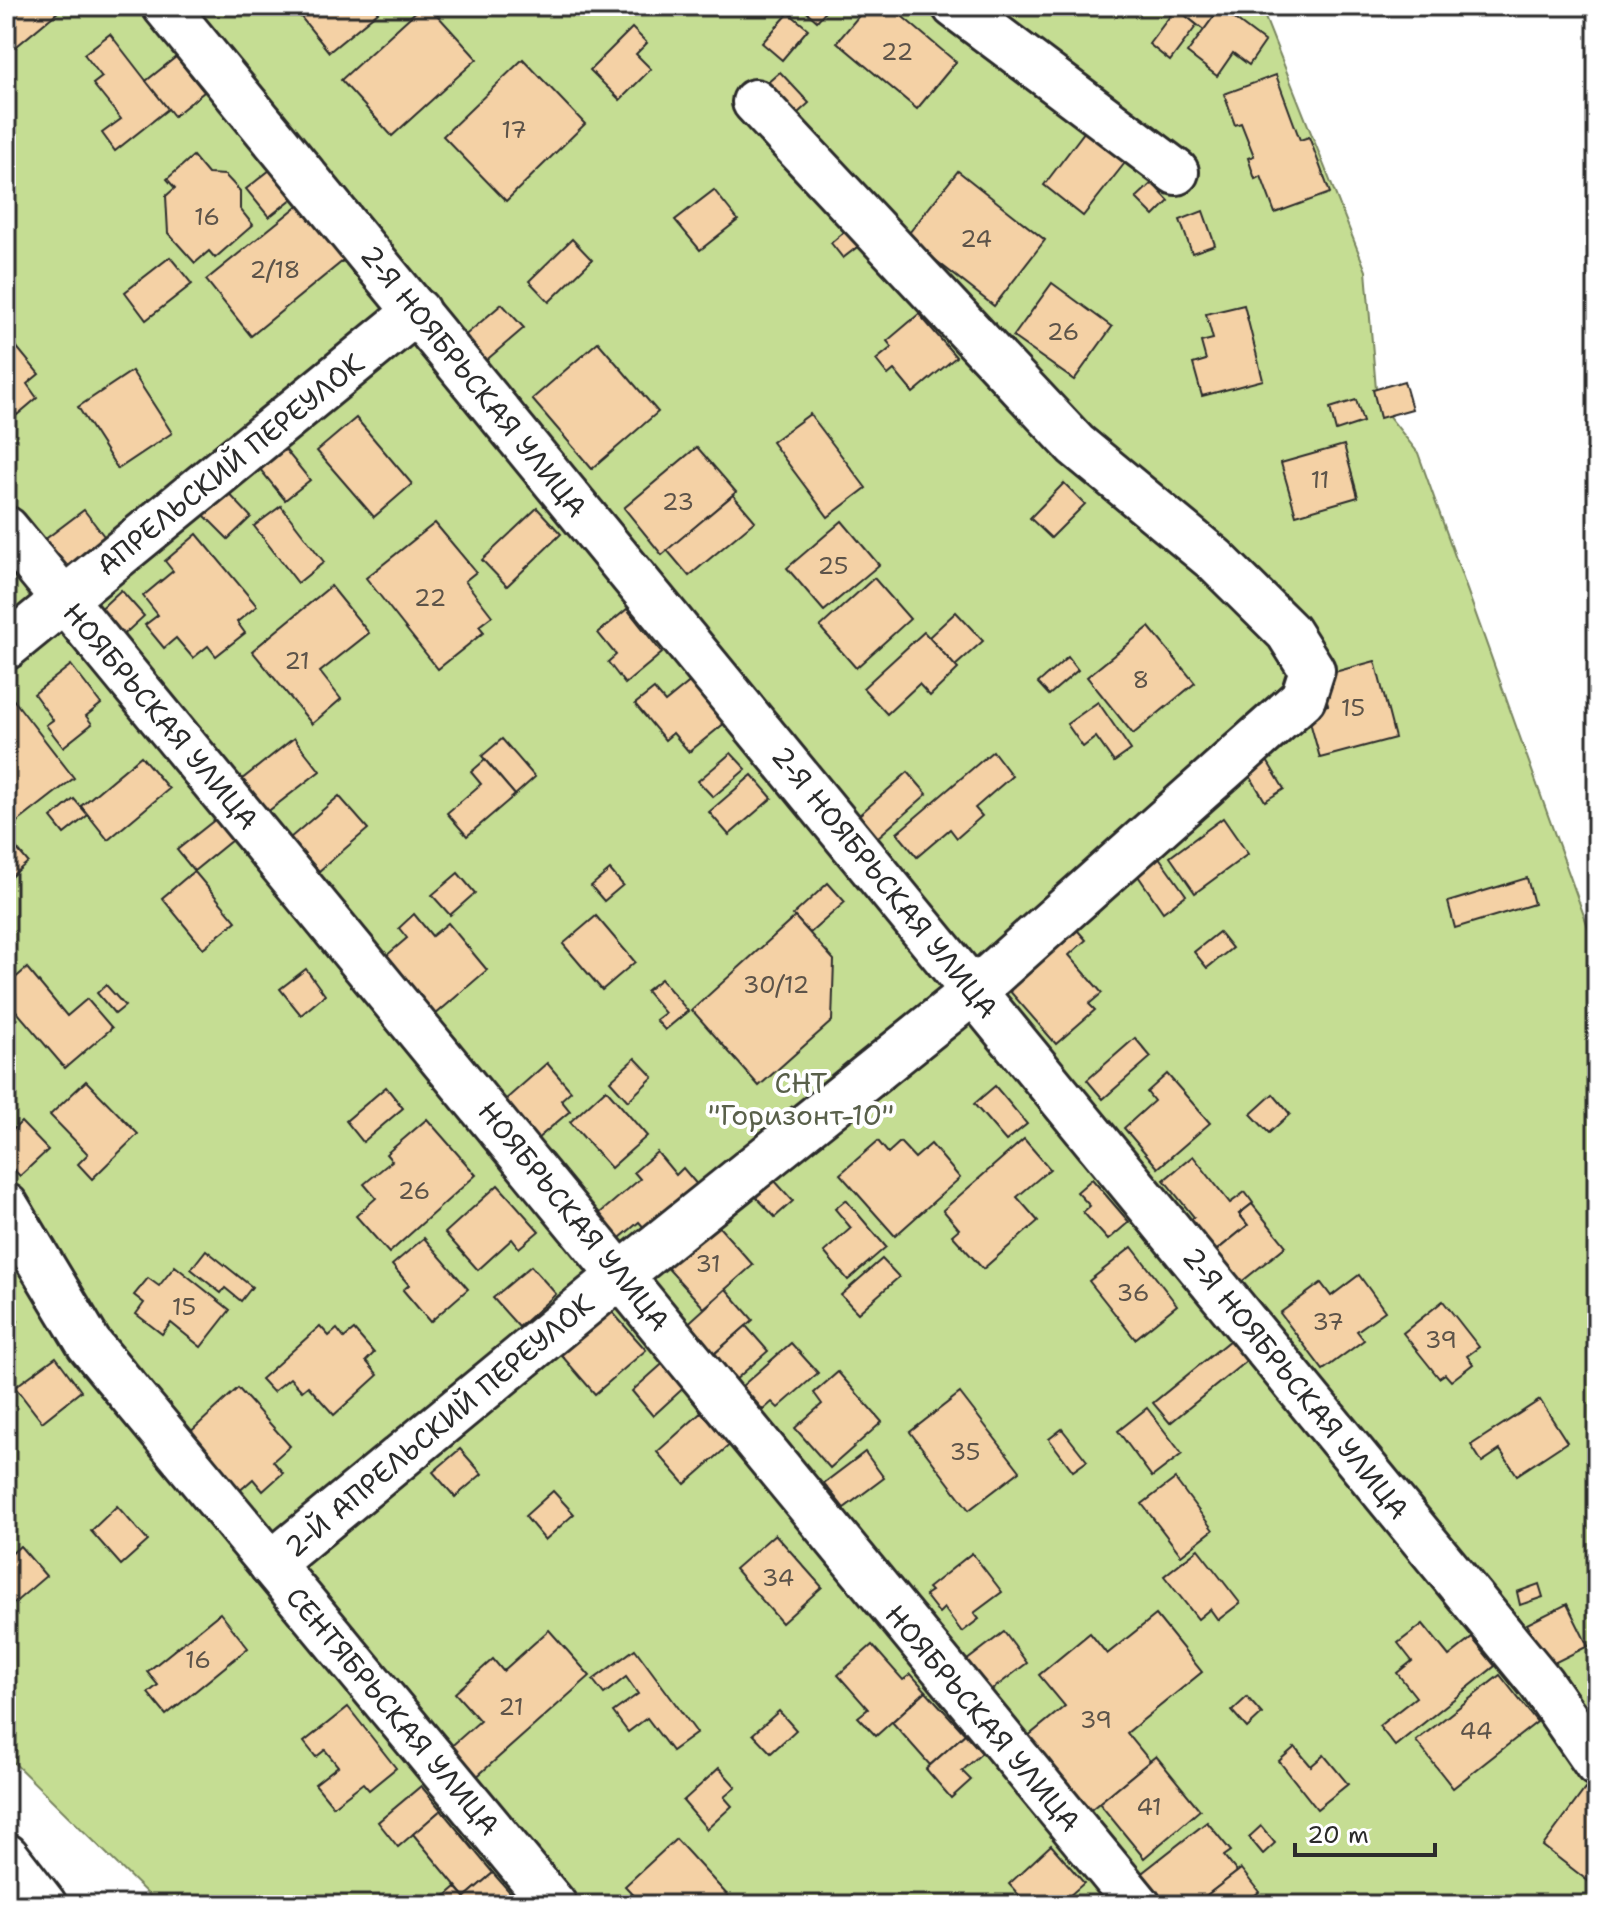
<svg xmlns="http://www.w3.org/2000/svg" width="1603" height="1911" viewBox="0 0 1603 1911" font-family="'Shantell Sans',sans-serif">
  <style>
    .green { fill: #c5dd93; stroke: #78845f; stroke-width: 2 }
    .building { fill: #f4d1a5; stroke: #2b2b2b; stroke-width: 2 }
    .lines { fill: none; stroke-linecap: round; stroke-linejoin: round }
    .minor-casing { stroke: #2b2b2b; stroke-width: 50 }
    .minor { stroke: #fff; stroke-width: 44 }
    .labels { text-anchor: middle; stroke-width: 8; stroke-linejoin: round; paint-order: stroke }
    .number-label { font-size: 24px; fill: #5d544a }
    .street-label { font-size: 28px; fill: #2b2b2b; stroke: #fff }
    .park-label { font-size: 28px; fill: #59604a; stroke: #fff }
  </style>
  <rect width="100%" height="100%" fill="#fff"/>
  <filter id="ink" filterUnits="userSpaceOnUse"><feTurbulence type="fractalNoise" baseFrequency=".0125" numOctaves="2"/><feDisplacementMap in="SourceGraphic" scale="16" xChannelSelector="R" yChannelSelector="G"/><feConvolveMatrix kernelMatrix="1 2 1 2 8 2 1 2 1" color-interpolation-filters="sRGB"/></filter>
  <g filter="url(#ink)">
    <path class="green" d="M6,6h1232l26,9 102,256 11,130 41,52 179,499v953h-1438l-153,-150z"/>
    <g class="building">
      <path d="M6,6h59l-59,49z"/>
      <path d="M302,6l36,3 35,-3 5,6 -49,40 -33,-41z"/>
      <path d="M422,6h7l48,53 -85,77 -51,-56z"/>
      <path d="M800,6h30l-13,15z"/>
      <path d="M867,6h23l66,56 -39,47 -80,-67z"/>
      <path d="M1188,6h29l3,2 -16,22 -21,-16z"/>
      <path d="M1176,8l21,17 -27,36 -21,-17z"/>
      <path d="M1220,8l45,34 -16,23 -16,-12 -16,23 -30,-23z"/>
      <path d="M789,13l19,16 -26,31 -20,-17z"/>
      <path d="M632,28l15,15 -11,11 15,15 -31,31 -30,-30z"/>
      <path d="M110,34l58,75 -53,42 -13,-18 19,-14 -28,-35 9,-7 -18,-23z"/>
      <path d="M176,57l28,35 -30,24 -28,-35z"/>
      <path d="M523,59l62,65 -79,77 -63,-65z"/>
      <path d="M780,72l29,31 -21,19 -29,-32z"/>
      <path d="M1276,75l24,65 9,-3 21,56 -55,20 -14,-37 -6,3 -7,-21 6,-2 -13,-33 -6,2 -11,-31z"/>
      <path d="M1088,127l40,32 -45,57 -39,-31z"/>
      <path d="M193,156l15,18 17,1 15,16v18l13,16 -38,33 -6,-7 -14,12 -27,-30 -2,-37 9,-8 -8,-9z"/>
      <path d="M270,170l23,28 -24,19 -23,-28z"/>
      <path d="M958,171l87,69 -51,66 -88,-69z"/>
      <path d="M1152,183l17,18 -15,15 -18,-18z"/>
      <path d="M714,190l24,30 -38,30 -25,-30z"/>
      <path d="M300,204l44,56 -93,76 -45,-56z"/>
      <path d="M1203,211l12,34 -23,8 -12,-33z"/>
      <path d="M848,229l13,15 -18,14 -12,-15z"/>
      <path d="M572,239l20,21 -43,42 -20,-21z"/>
      <path d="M170,257l22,27 -46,36 -21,-28z"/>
      <path d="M1052,283l60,44 -38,53 -61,-43z"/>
      <path d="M502,304l22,24 -41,35 -21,-25z"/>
      <path d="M1244,305l19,75 -61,16 -9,-32 13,-4 -5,-18 12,-3 -7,-25z"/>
      <path d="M919,314l37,43 -43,36 -19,-23 -6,5 -12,-15 16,-13 -5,-6z"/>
      <path d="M6,334l33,40 -12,10 10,14 -20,17 -11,-13z"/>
      <path d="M598,342l60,70 -66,57 -60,-70z"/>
      <path d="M132,371l40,62 -54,36 -40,-62z"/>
      <path d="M1404,381l8,28 -32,9 -7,-28z"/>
      <path d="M1356,400l7,22 -27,9 -6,-23z"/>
      <path d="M810,414l56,74 -38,29 -56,-75z"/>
      <path d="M356,418l56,66 -38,33 -57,-66z"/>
      <path d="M280,443l30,37 -25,20 -30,-37z"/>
      <path d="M1344,445l14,52 -62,18 -15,-52z"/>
      <path d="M697,447l39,45 -74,63 -38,-47z"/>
      <path d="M1064,483l21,21 -34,34 -21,-20z"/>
      <path d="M223,487l28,30 -23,22 -29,-29z"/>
      <path d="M733,495l22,26 -66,55 -22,-26z"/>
      <path d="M281,506l43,56 -26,21 -44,-57z"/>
      <path d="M537,508l24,26 -54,52 -25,-26z"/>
      <path d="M84,510l23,30 -45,35 -23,-31z"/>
      <path d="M842,521l37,44 -55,46 -37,-43z"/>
      <path d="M435,523l41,49 -11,9 27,35 -13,10 5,6 -46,37 -72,-91z"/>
      <path d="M197,534l60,72 -20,16 8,11 -29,23 -8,-10 -15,12 -17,-20 -12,10 -19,-23 13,-10 -15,-19 30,-25 -8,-10z"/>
      <path d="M874,578l36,41 -54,49 -36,-41z"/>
      <path d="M331,586l38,47 -49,39 21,27 -29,25 -60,-73z"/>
      <path d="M121,590l23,26 -26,24 -23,-26z"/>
      <path d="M627,609l35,44 -37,31 -17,-22 8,-7 -18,-22z"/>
      <path d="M956,612l27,29 -28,25 -26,-29z"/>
      <path d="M1149,627l46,56 -62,51 -46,-57z"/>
      <path d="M924,632l34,37 -28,27 -11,-12 -32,30 -24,-26z"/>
      <path d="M1068,657l10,13 -29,25 -11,-12z"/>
      <path d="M1375,661l20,77 -75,20 -13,-47 21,-6 -8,-29z"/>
      <path d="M71,665l30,39 -15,12 6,8 -29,23 -17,-22 7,-5 -19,-26z"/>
      <path d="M692,680l34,42 -37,30 -16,-19 -8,7 -30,-36 19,-15 11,13z"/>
      <path d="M6,690l68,88 -68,53z"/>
      <path d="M1098,702l33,48 -17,12 -18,-25 -13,10 -16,-23z"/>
      <path d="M294,738l26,33 -58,45 -26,-32z"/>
      <path d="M502,739l33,38 -20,18 -33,-39z"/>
      <path d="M993,751l19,25 -37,32 7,8 -25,22 -7,-9 -33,28 -20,-24z"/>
      <path d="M731,753l15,16 -33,28 -15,-16z"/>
      <path d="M141,756l28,33 -61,51 -27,-34z"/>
      <path d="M1266,759l18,30 -19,12 -18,-30z"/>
      <path d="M485,760l30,35 -48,41 -20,-23 34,-29 -10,-12z"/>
      <path d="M908,772l19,22 -50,44 -19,-22z"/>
      <path d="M752,775l20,23 -43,37 -20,-23z"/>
      <path d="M339,796l29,33 -49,42 -29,-33z"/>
      <path d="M74,799l14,16 -24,19 -13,-16z"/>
      <path d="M1223,818l25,36 -53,39 -25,-36z"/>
      <path d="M216,819l16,21 -38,31 -17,-21z"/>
      <path d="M12,843l16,19 -22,19v-33z"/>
      <path d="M1156,853l30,42 -23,17 -29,-42z"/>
      <path d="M610,870l13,15 -19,16 -13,-15z"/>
      <path d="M194,871l42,50 -33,27 -41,-50z"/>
      <path d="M458,873l17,20 -25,22 -18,-20z"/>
      <path d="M1527,878l7,26 -79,24 -7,-26z"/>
      <path d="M828,883l17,19 -35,31 -17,-18z"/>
      <path d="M414,914l18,22 16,-13 39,47 -52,45 -49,-59 21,-18 -8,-10z"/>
      <path d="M596,916l39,46 -33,28 -39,-46z"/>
      <path d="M795,917l39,43 -2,61 -73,65 -67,-76z"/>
      <path d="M1070,922l16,18 -17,15 33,38 -13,11 6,6 -39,34 -55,-63z"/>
      <path d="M1219,932l13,16 -25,20 -13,-16z"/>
      <path d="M27,968l40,48 20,-17 25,29 -47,40 -59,-69v-13z"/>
      <path d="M306,969l19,26 -24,20 -21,-26z"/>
      <path d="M661,979l27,32 -23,19 -9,-10 9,-7 -19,-22z"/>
      <path d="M106,985l19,21 -10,8 -18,-21z"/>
      <path d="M1135,1038l16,19 -48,42 -16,-19z"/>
      <path d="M635,1058l18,19 -25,24 -18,-20z"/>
      <path d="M547,1063l24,28 -10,9 9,11 -33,28 -32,-39z"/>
      <path d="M1167,1074l43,49 -52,45 -34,-40 30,-27 -7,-9z"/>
      <path d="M86,1081l52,53 -46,45 -14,-15 10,-10 -38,-39z"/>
      <path d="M995,1086l32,38 -21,17 -32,-37z"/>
      <path d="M386,1087l17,21 -40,34 -17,-21z"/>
      <path d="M606,1089l41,47 -36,32 -41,-46z"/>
      <path d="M1273,1094l17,20 -21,19 -18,-19z"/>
      <path d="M427,1119l49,56 -87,78 -33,-37 20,-18 -12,-14 28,-23 -6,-7z"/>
      <path d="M21,1122l27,28 -28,26 -14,-14v-25z"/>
      <path d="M1024,1139l26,30 -33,28 21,24 -55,48 -31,-34 7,-6 -16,-19z"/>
      <path d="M878,1141l10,12 12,-11 15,16 16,-14 29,34 -65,58 -55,-62z"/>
      <path d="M657,1152l19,23 7,-7 21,25 -52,44 -13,-15 -24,20 -21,-24 46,-39 -6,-7z"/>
      <path d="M1193,1156l37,47 15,-11 8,11 -14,11 9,11 -41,33 -25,-31 12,-10 -30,-37z"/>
      <path d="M1092,1179l37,43 -21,18 -25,-28 7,-6 -13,-14z"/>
      <path d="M774,1180l19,21 -18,16 -19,-20z"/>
      <path d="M498,1185l41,46 -20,17 -7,-9 -34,31 -33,-37z"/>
      <path d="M846,1200l40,47 -38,33 -24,-28 27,-24 -16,-19z"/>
      <path d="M1252,1204l34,42 -46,37 -25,-31 33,-27 -9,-11z"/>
      <path d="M712,1219l41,46 -49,43 -41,-45z"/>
      <path d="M424,1238l44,51 -38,33 -27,-32 6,-5 -17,-20z"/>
      <path d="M1132,1247l45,58 -42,34 -46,-58z"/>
      <path d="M206,1250l46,37 -11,14 -16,-13 -4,5 -30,-24z"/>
      <path d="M882,1259l17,18 -41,36 -17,-18z"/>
      <path d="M175,1266l55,44 -29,37 -30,-24 -9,11 -26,-20 8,-11 -10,-8 14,-17 11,8z"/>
      <path d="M531,1266l25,28 -37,33 -26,-29z"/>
      <path d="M1359,1275l26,36 -28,20 7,9 -41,30 -43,-57 41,-30 10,13z"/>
      <path d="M726,1289l27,31 -44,38 -26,-30z"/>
      <path d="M1443,1301l36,46 -12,9 6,8 -22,17 -6,-7 -6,4 -36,-45z"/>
      <path d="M606,1305l40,45 -51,44 -39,-45z"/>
      <path d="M6,1310l12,11 -12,13z"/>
      <path d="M320,1326l9,10 8,-7 7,9 10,-8 20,23 -8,8 12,14 -44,40 -26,-29 -6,5 -12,-13 -17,14 -12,-13z"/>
      <path d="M746,1326l22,25 -34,30 -22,-25z"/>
      <path d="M1235,1336l16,21 -81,66 -17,-20z"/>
      <path d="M791,1343l27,30 -40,35 -6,-6 -9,8 -21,-24z"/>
      <path d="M56,1357l25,34 -39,31 -27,-35z"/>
      <path d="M668,1359l21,24 -36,33 -21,-25z"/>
      <path d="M838,1372l44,50 -52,46 -35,-40 27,-24 -8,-11z"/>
      <path d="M238,1388l52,58 -17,15 10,12 -20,18 -10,-12 -16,14 -51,-57z"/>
      <path d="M960,1393l60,78 -51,39 -59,-78z"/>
      <path d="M1540,1400l27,42 -50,33 -17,-25 -18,12 -11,-17z"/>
      <path d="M1147,1408l35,46 -30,23 -34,-46z"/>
      <path d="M704,1410l29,32 -48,42 -28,-32z"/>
      <path d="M1062,1429l25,32 -14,10 -24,-32z"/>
      <path d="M460,1449l22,25 -27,23 -22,-25z"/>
      <path d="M865,1452l19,26 -40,30 -20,-25z"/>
      <path d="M1175,1479l38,51 -32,25 -39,-51z"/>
      <path d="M553,1491l21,23 -29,26 -20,-24z"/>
      <path d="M117,1506l31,35 -27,24 -30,-34z"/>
      <path d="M775,1534l47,53 -40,36 -47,-54z"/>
      <path d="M20,1546l26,30 -34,29 -6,-6v-40z"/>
      <path d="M1198,1549l42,54 -22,17 -8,-11 -12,10 -34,-43z"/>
      <path d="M972,1553l30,39 -28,21 5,6 -17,13 -18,-24 -5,5 -14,-18 6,-4 -3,-3z"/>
      <path d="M1539,1584l4,13 -23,8 -3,-13z"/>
      <path d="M1567,1604l21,42 -40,20 -21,-42z"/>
      <path d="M220,1613l28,35 -82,67 -18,-22 10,-8 -11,-13z"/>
      <path d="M1156,1615l46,57 -75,61 23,28 -68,56 -61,-75 44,-36 -26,-31 51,-42 17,21z"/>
      <path d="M1423,1624l26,32 23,-18 23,28 -100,80 -16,-20 37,-29 -19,-24 15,-12 -14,-18z"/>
      <path d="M549,1630l41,46 -116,103 -27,-29 33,-29 -25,-28 38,-34 10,12z"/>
      <path d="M1004,1632l23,31 -38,29 -23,-31z"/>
      <path d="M872,1645l31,35 8,-6 15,17 -50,45 -18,-19 10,-8 -30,-34z"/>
      <path d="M635,1649l62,84 -25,18 -25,-33 -19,14 -15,-20 25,-18 -12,-17 -22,17 -11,-14z"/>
      <path d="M1500,1675l37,47 -84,66 -37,-47z"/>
      <path d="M926,1691l39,43 -35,31 -38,-43z"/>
      <path d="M1247,1697l15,17 -15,14 -15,-17z"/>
      <path d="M348,1707l48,61 -27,22 -6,-7 -30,23 -18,-22 23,-18 -13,-16 -9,7 -12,-15z"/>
      <path d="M779,1711l17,19 -25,23 -18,-19z"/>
      <path d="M965,1734l17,19 -20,18 9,9 -20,18 -25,-29z"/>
      <path d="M1295,1747l16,19 13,-11 24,29 -31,25 -38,-48z"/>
      <path d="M1156,1756l44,54 -56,48 -45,-55z"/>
      <path d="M719,1768l17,19 -12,10 8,9 -25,23 -24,-28z"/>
      <path d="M421,1786l20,24 -43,37 -20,-25z"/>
      <path d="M1585,1789l12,15v84l-54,-42z"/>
      <path d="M441,1810l52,63 -28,24 -52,-63z"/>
      <path d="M1207,1822l24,29 -7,5 13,16 -43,33h-34l-22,-29z"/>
      <path d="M1261,1826l14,17 -12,11 -14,-17z"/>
      <path d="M676,1839l54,59 -8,7h-79l-18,-19z"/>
      <path d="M1051,1845l33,38 -25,22h-15l-8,-10 -9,9 -18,-20z"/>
      <path d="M1241,1869l18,23 -17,13h-48z"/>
      <path d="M493,1873l28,32h-86l21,-18 9,10z"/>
    </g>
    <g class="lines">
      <defs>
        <g id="minor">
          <path d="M165,6l1376,1677 56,81"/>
          <path d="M955,6l221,166"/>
          <path d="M6,529l1132,1376"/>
          <path d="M6,647l411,-336"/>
          <path d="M6,1206l83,138 465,561"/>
          <path d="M271,1564l351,-290 352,-283 329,-293 9,-28 -24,-38 -74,-73 -138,-114 -321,-343"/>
          <path d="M6,1856l38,49"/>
        </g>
      </defs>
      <use href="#minor" class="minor-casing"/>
      <use href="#minor" class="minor"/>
    </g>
  </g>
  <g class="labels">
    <g class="number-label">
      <text x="897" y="60">22</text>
      <text x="514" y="138">17</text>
      <text x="207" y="225">16</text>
      <text x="976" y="247">24</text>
      <text x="275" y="278">2/18</text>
      <text x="1063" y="340">26</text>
      <text x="1320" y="488">11</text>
      <text x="678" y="510">23</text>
      <text x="833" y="574">25</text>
      <text x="430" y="606">22</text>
      <text x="297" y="669">21</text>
      <text x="1141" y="688">8</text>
      <text x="1353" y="716">15</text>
      <text x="776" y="993">30/12</text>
      <text x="414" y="1199">26</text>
      <text x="708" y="1272">31</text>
      <text x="1133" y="1301">36</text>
      <text x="184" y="1315">15</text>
      <text x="1328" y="1330">37</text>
      <text x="1441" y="1348">39</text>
      <text x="965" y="1460">35</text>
      <text x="778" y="1586">34</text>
      <text x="198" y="1668">16</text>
      <text x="511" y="1715">21</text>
      <text x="1096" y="1728">39</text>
      <text x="1476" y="1739">44</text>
      <text x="1149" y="1815">41</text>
    </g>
    <g class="street-label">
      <text transform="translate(474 381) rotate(51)" y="10">2-Я НОЯБРЬСКАЯ УЛИЦА</text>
      <text transform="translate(230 464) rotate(-39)" y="10">АПРЕЛЬСКИЙ ПЕРЕУЛОК</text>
      <text transform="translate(161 716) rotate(50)" y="10">НОЯБРЬСКАЯ УЛИЦА</text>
      <text transform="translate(885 882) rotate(51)" y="10">2-Я НОЯБРЬСКАЯ УЛИЦА</text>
      <text transform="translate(574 1216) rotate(51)" y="10">НОЯБРЬСКАЯ УЛИЦА</text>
      <text transform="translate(1296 1383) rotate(51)" y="10">2-Я НОЯБРЬСКАЯ УЛИЦА</text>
      <text transform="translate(439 1425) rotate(-40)" y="10">2-Й АПРЕЛЬСКИЙ ПЕРЕУЛОК</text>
      <text transform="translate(393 1711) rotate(50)" y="10">СЕНТЯБРЬСКАЯ УЛИЦА</text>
      <text transform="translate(983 1718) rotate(50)" y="10">НОЯБРЬСКАЯ УЛИЦА</text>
    </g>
    <g class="park-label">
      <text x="801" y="1093">СНТ<tspan x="801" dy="32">"Горизонт-10"</tspan></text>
    </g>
  </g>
  <rect width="1603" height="1911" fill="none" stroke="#fff" stroke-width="32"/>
  <rect x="16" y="16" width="1571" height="1879" fill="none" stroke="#2b2b2b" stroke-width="3" filter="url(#ink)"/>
  <path d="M1295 1843v12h140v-12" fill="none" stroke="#2b2b2b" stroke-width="4"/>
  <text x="1307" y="1843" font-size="24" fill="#2b2b2b" stroke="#ffffff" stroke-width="6" paint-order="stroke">20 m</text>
</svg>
